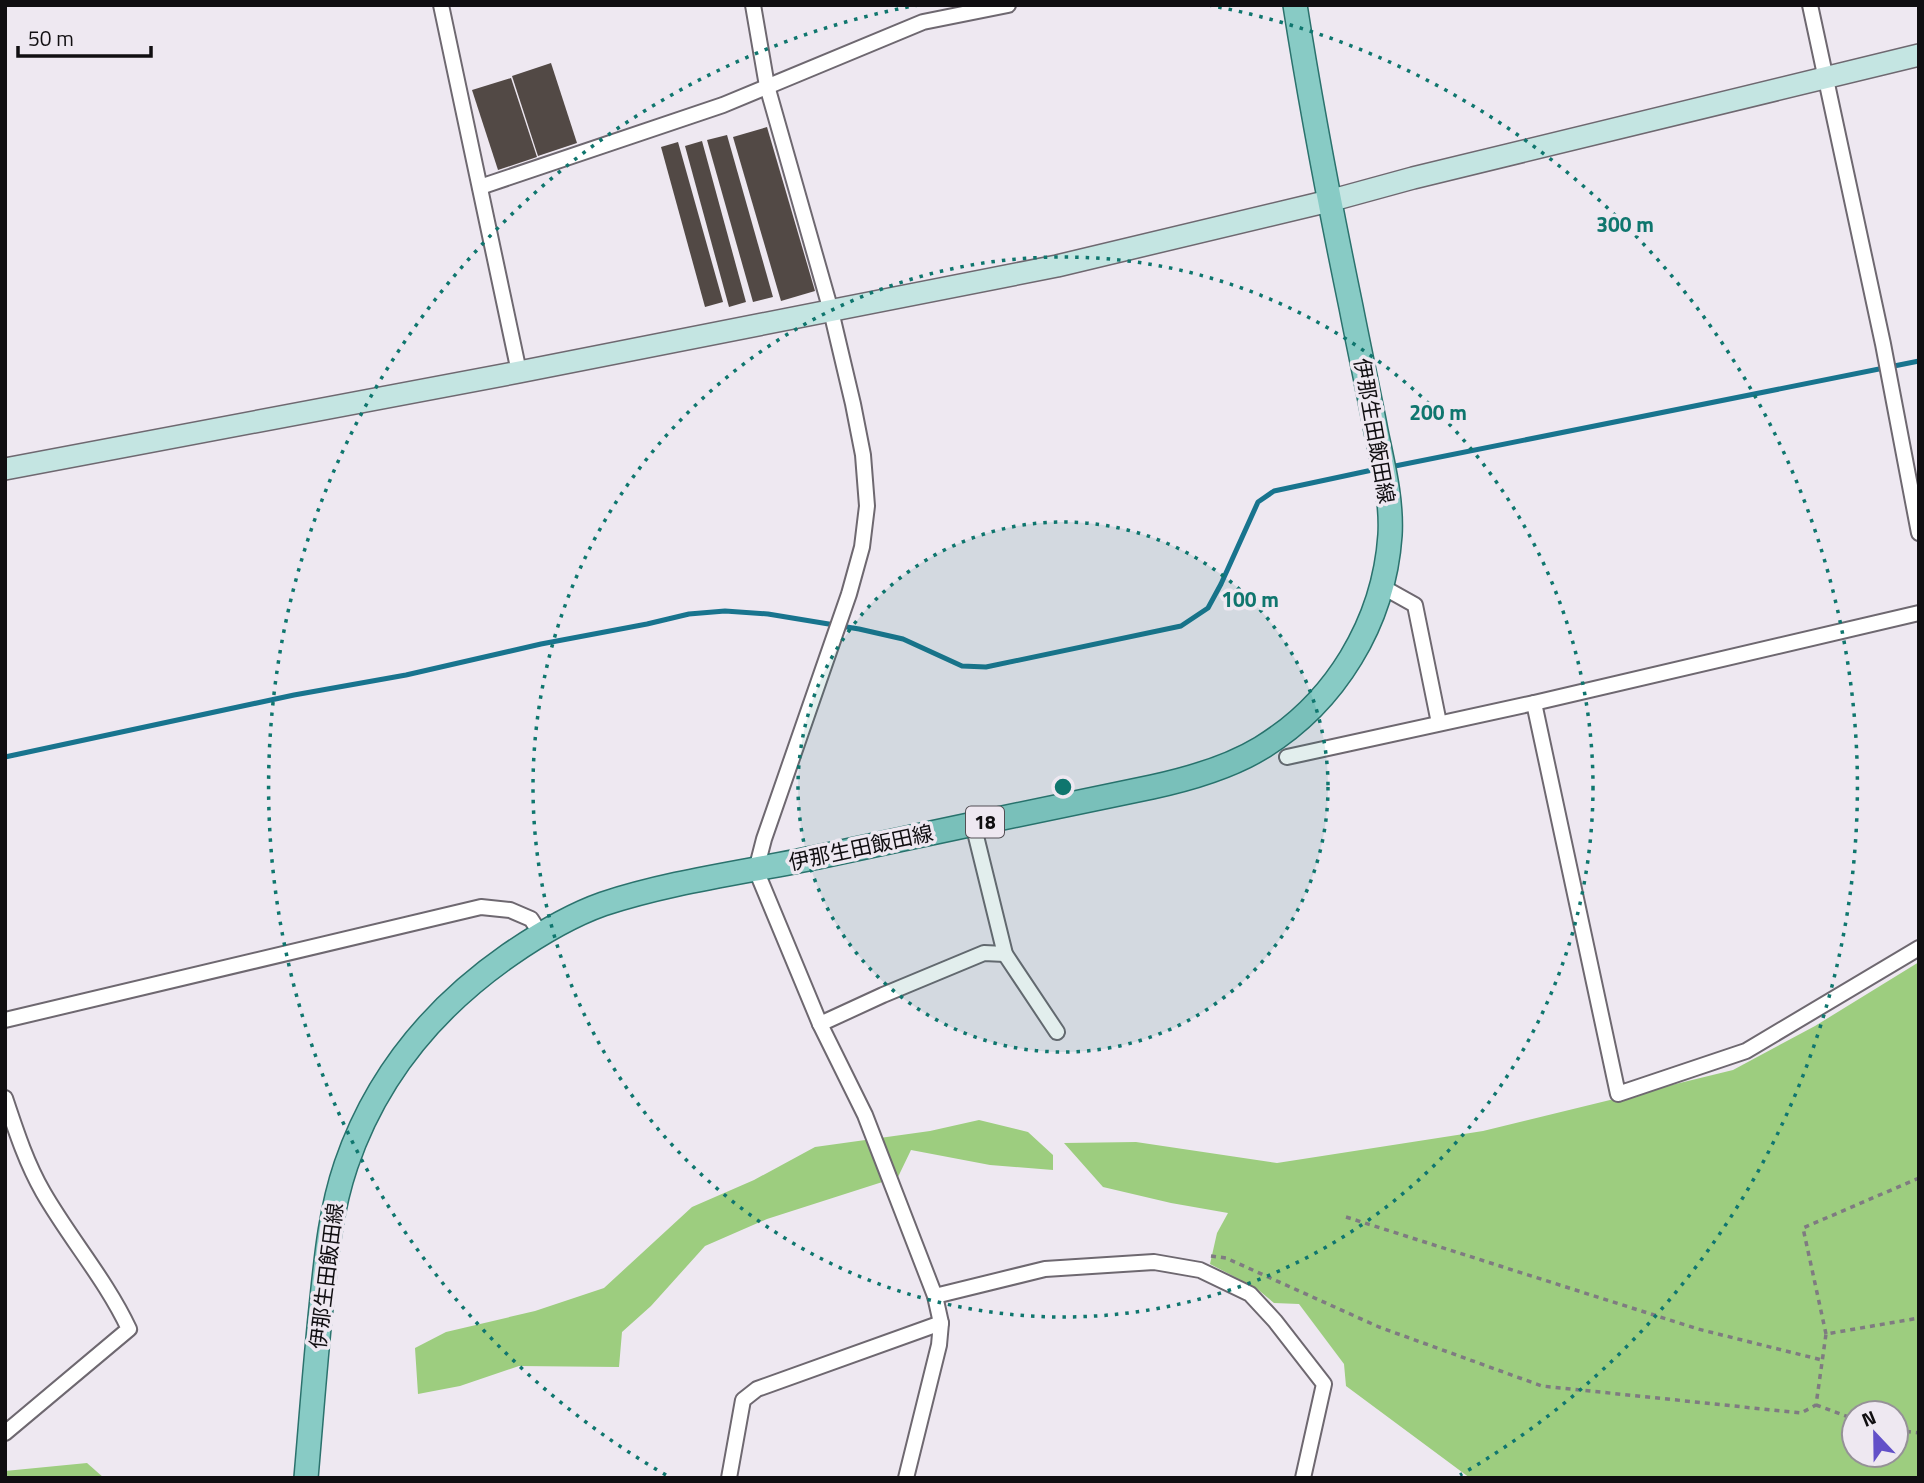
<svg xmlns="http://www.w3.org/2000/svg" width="1924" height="1483" viewBox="0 0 1924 1483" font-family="'Titillium Web','Noto Sans JP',sans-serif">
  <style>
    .forest { fill: #9dcd7f; fill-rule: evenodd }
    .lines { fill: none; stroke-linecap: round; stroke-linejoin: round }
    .stream { stroke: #18748e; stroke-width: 5 }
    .building { fill: #524945 }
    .street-casing { stroke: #6e6870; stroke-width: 18 }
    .secondary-casing { stroke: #6e6870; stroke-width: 24 }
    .primary-casing { stroke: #2b726d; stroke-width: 26 }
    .path { stroke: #7f7b81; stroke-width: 3.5; stroke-dasharray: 5 5; stroke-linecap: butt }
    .street { stroke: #fff; stroke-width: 14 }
    .secondary { stroke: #c4e5e2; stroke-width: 21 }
    .primary { stroke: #88cbc5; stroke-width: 23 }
    .ring { fill: none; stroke: #0f766e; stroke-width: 3.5; stroke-dasharray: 3.5 7 }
    .labels { text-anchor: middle; stroke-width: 7; stroke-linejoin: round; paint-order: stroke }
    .shield { fill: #eee8f1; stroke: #534f54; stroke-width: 2 }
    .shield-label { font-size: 19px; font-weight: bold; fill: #100e11 }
    .street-label { font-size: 21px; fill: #100e11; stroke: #eee8f1 }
    .centre { fill: #0f766e; stroke: #eee8f1; stroke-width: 3.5 }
    .ring-label { font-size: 21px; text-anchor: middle; font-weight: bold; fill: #0f766e; stroke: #eee8f1; stroke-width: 7; stroke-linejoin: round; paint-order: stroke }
  </style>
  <rect width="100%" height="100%" fill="#eee8f1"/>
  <g class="forest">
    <path d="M1919,962v516h-449l-124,-92 -2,-22 -45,-60 -25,-1 -18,-15 -46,-24 7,-31 11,-20 -57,-10 -68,-16 -39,-44 72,-1 141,21 206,-32 250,-61 82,-44zM1854,1413h42v42h-42z"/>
    <path d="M979,1120l49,12 25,23v15l-63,-5 -79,-15 -13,27 -131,42 -62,27 -54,60 -29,26 -3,35 -100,-1 -59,20 -42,8 -3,-46 31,-16 89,-21 69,-23 88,-81 62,-27 61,-33 115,-16z"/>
    <path d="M87,1463l17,15h-99v-7z"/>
  </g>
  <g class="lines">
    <g class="stream">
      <path d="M1390,467l529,-106"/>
      <path d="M5,757l289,-62 112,-20 135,-31 106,-20 42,-10 36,-3 43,3 91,15 44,10 59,27 24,1 195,-41 27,-18 13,-24 37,-82 16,-11 103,-22"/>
    </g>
  </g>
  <g class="building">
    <path d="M551,63l26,80 -39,13 -26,-80z"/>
    <path d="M511,78l26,79 -39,13 -26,-80z"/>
    <path d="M767,127l48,164 -34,10 -48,-164z"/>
    <path d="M727,135l46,162 -20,5 -46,-162z"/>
    <path d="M702,141l44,161 -17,5 -44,-161z"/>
    <path d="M678,142l45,160 -18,5 -44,-160z"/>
  </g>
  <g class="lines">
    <defs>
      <g id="street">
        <path d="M441,5l78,367"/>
        <path d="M753,5l14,81 64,225 22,93 10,51 4,51 -5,41 -13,47 -85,245 -8,31 64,154 45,91 70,181 6,27 -2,22 -33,133"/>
        <path d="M1810,5l73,339 36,189"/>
        <path d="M480,187l243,-82 200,-83 85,-17"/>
        <path d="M1381,586l34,19 24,118"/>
        <path d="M1534,703l84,391 128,-43 173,-103"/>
        <path d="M1287,757l247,-54 385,-90"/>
        <path d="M973,824l32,130 52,78"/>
        <path d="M5,1020l476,-113 29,3 21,9 9,14"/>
        <path d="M820,1024l63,-29 101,-42 21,1"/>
        <path d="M5,1098c11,33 21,64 38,94 27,47 63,88 86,137l-124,104"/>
        <path d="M935,1296l110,-27 109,-7 46,8 50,24 25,27 49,63 -21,94"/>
        <path d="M729,1478l14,-78 14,-11 184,-66"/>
      </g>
      <path id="secondary" d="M5,469l514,-97 538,-106 272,-65 84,-23 506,-123"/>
      <path id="primary" d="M306,1478c5,-57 9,-113 15,-170 5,-48 9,-96 25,-143 30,-88 87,-157 163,-210 29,-20 60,-39 94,-51 70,-23 144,-32 215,-47 111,-24 223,-47 334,-70 37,-8 76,-19 109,-39 74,-45 123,-125 129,-213 2,-35 -7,-70 -14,-104 -8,-42 -17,-83 -25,-124 -21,-101 -40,-201 -56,-302"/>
    </defs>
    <use href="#street" class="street-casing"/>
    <use href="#secondary" class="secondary-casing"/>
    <use href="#primary" class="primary-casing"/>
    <g class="path">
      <path d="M1346,1217l352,112 124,31"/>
      <path d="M1211,1256l15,2 153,69 163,59 259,27 15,-8 10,-71 93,-16"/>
      <path d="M1826,1334l-23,-106 116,-50"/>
      <path d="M1816,1405l38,14"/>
      <path d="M1896,1430l23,3"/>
    </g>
    <use href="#street" class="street"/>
    <use href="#secondary" class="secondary"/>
    <use href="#primary" class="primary"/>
  </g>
  <circle cx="1063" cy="787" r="265" fill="#0f766e" fill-opacity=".12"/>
  <g class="ring">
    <circle cx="1063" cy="787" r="265"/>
    <circle cx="1063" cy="787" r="530"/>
    <path d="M666 1475A795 795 0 0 1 918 5M1208 5A795 795 0 0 1 1460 1475"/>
  </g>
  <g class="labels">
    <rect class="shield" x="966" y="806.5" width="38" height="31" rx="5"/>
    <g class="shield-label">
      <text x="985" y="829">18</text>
    </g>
    <g class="street-label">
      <text transform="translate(1374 431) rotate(80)" y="7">伊那生田飯田線</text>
      <text transform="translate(861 848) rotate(-12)" y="7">伊那生田飯田線</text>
      <text transform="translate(327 1276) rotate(-83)" y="7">伊那生田飯田線</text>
    </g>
  </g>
  <circle cx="1063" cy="787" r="10" class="centre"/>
  <g class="ring-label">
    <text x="1625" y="232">300 m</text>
    <text x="1438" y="420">200 m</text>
    <text x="1250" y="607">100 m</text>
  </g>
  <rect width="1924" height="1483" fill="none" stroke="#100e11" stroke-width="14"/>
  <g transform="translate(1875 1434) rotate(338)"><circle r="33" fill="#eee8f1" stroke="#959197" stroke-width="2"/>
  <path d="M0-5L12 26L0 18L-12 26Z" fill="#6250c8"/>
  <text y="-10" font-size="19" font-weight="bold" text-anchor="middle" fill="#100e11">N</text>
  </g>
  <path d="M18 46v10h133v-10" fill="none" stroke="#100e11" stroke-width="3.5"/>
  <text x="28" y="46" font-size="21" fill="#100e11" stroke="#eee8f1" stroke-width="5" paint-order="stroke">50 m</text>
</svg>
